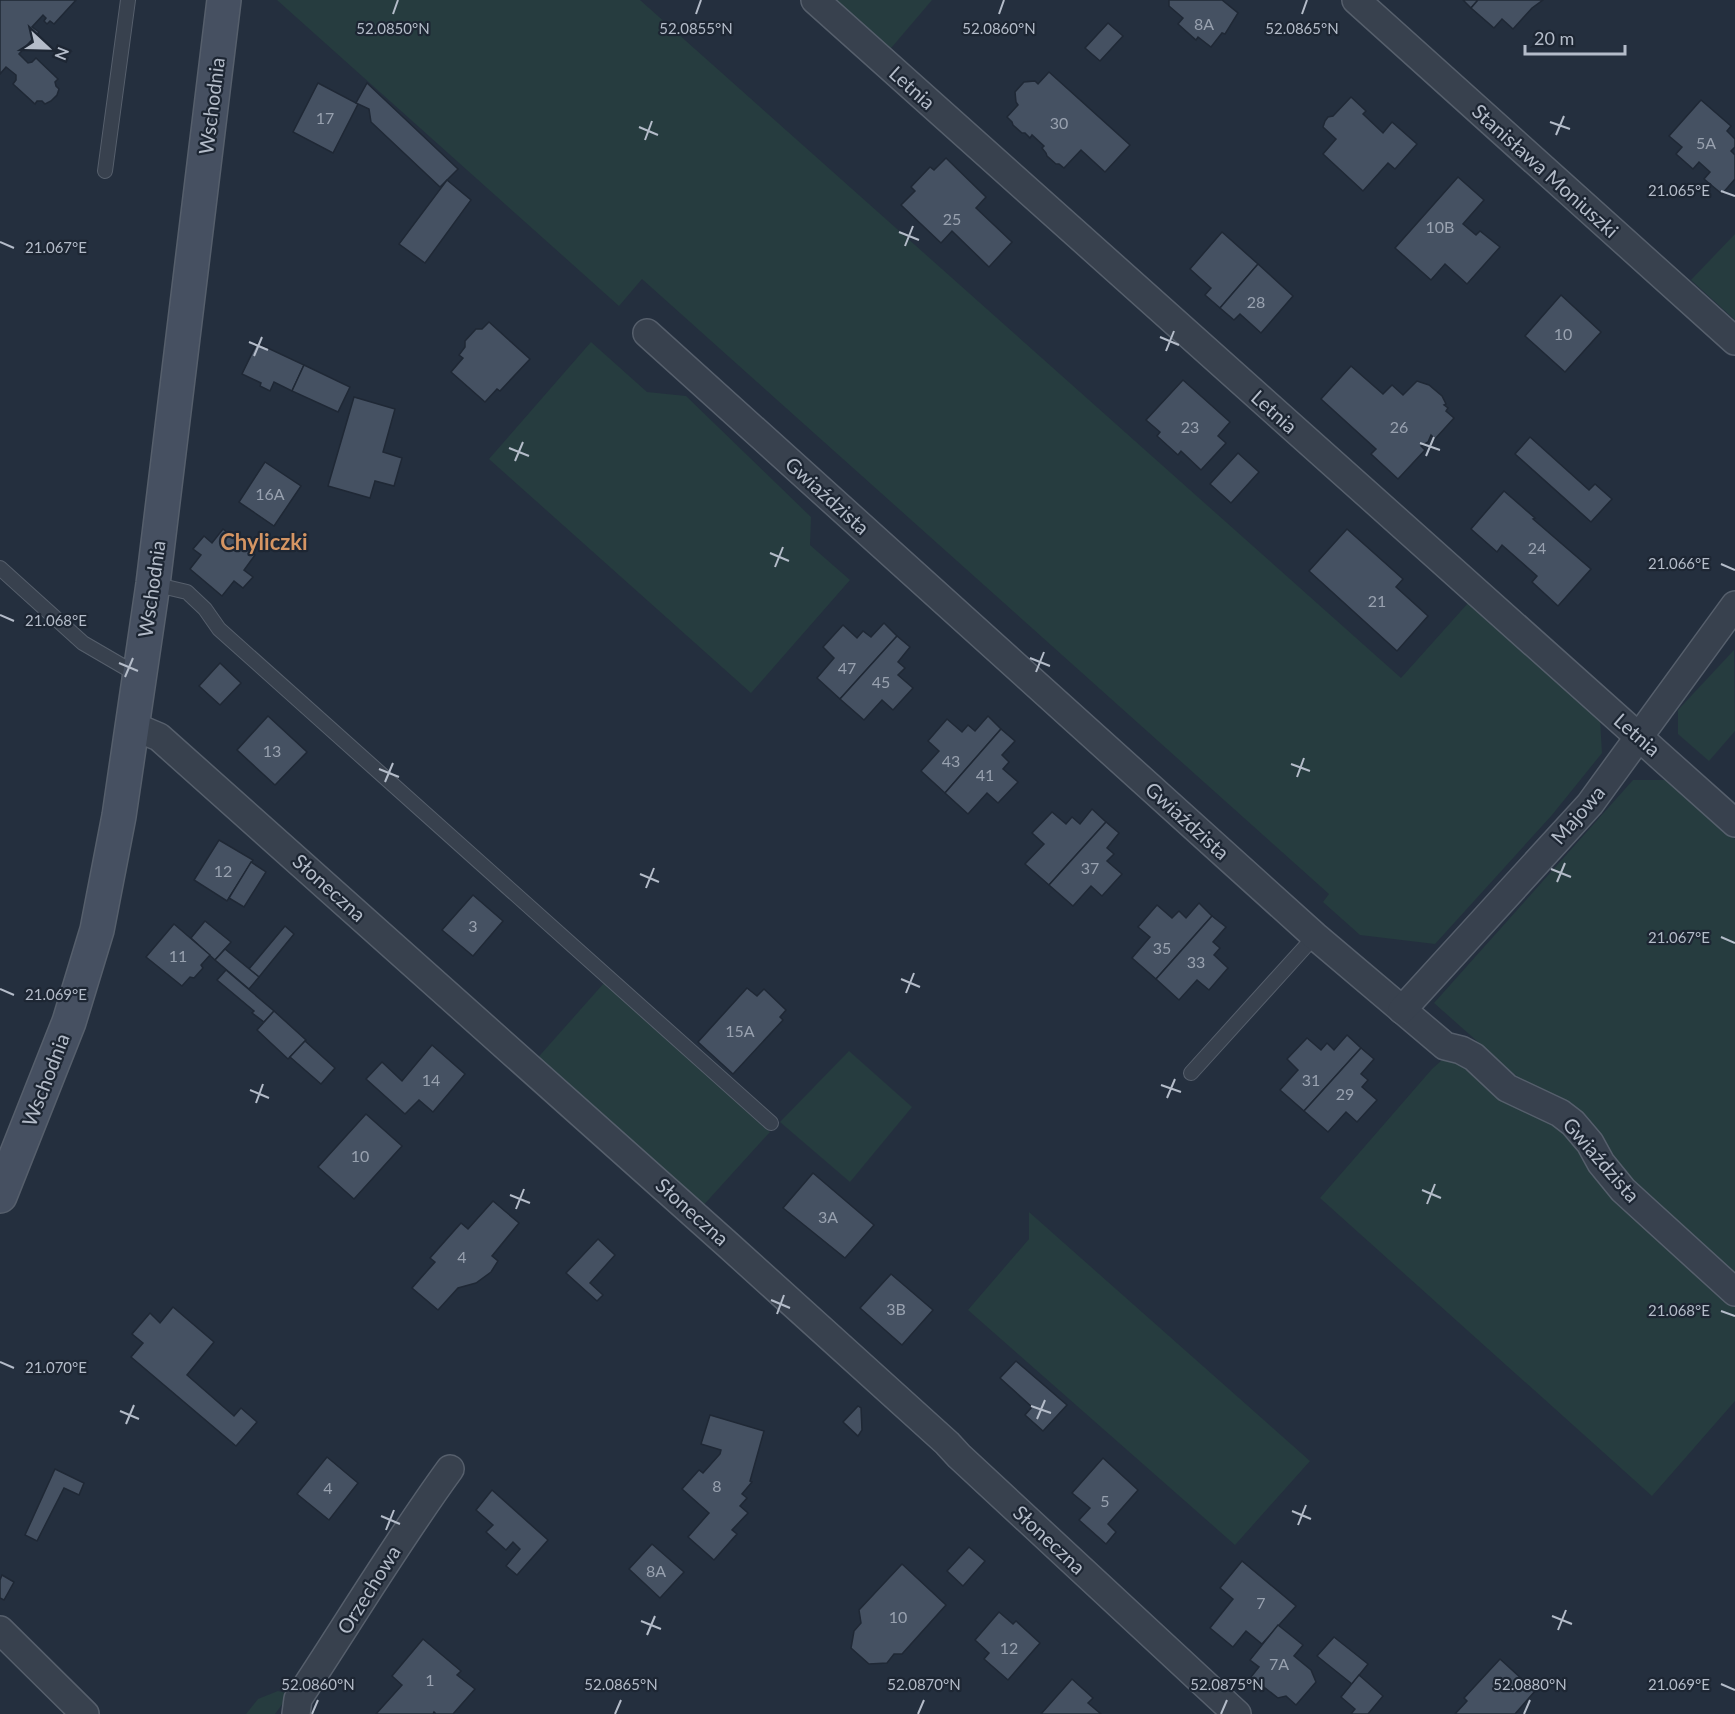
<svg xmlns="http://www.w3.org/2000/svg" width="1735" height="1714" viewBox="0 0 1735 1714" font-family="Lato,sans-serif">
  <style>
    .green { fill: #263c3f }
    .building { fill: #455162; stroke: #1f2835; stroke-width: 1.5 }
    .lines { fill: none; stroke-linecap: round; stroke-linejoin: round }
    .lane-casing { stroke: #565f6c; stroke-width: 16 }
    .street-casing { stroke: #565f6c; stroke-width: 30 }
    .secondary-casing { stroke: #565f6c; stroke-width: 36 }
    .lane { stroke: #38414e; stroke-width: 14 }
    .street { stroke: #38414e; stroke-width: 27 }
    .secondary { stroke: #465061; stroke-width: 33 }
    .ticks { fill: none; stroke: #b4bcc9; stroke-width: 2 }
    .labels { text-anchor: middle; stroke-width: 4.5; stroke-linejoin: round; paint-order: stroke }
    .number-label { font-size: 16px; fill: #98a1af }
    .street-label { font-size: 20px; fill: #b4bcc9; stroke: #1d2633 }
    .quarter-label { font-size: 22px; font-weight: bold; fill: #d59563; stroke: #1d2633 }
    .ticks-label { font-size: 15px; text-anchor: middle; fill: #b4bcc9; stroke: #1d2633; stroke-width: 4.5; stroke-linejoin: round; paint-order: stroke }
  </style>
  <rect width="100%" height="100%" fill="#242f3e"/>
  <g class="green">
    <path d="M277,0h363l761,678 68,-76 131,117 2,34 -50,62 -117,129 -75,-9 -37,-33 6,-8 -687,-615 -23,27z"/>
    <path d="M826,0h106l-46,54z"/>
    <path d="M1735,234v86l-44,-40z"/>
    <path d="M591,342l56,50 39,4 125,121 -1,28 40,35 -99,113 -262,-234z"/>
    <path d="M1734,650l1,81 -26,30 -31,-27v-24z"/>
    <path d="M1633,780h36l66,59v434l-126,-115 -19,-35 -18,-20 -50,-22 -88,-78z"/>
    <path d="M604,983l166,149 -70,77 -166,-147z"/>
    <path d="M849,1051l63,56 -62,75 -70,-60z"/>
    <path d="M1451,1052l58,52 49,20 14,15 27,45 136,121v96l-83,95 -332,-298 112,-129z"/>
    <path d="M1029,1212l281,249 -75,84 -267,-235 61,-71z"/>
    <path d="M278,1691l12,3 -15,20h-29l12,-15z"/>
  </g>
  <g class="building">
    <path d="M0,0h76l-22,24 -4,-3 -3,3 -3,-3 2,-3 -3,-3 -11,12 7,5 -20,22 9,9 4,-1 4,-4 22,21 -3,3 1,4 3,3 -2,6 -6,6 -6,3 -3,-3h-5l-2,3 -22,-20 3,-4v-5l-10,-8 -6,7z"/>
    <path d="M1169,0h53l16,13 -13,21 -3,-1 -11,14 -13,-10 -2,3 -18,-16 5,-6 -14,-12z"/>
    <path d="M1463,0h15l-7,8z"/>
    <path d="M1478,0h65l-11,8 -19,21 -11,-10 -8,9 -23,-20z"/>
    <path d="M1108,23l15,13 -23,25 -15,-13z"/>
    <path d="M1049,72l81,73 -25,27 -24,-22 -17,18 -5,-4h-3l-9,-8 -1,-3 -4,-5 2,-2 -12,-11 -2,3 -5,-5h-3l-9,-8 -1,-3 -5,-5 11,-12 -2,-3 -1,-10 9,-10 11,-1 3,3z"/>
    <path d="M318,83l40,21 -25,49 -40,-21z"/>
    <path d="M367,83l91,86 -18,18 -69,-65 -2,-13 -13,-6z"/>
    <path d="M1351,97l15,14 -3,3 20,19 9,-11 25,22 -22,25 -7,-6 -25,28 -40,-37 13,-15 -13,-12 2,-6 3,-4 5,-1z"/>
    <path d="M1701,100l30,26 -4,5 8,8v8l-4,4 4,4v24l-13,15 -18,-15 6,-7 -11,-10 -6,7 -17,-15 6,-7 -13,-11z"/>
    <path d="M946,158l40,39 -10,11 36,34 -23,25 -37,-36 -11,12 -40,-38 14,-14 -4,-4 19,-20 4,3z"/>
    <path d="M1458,177l26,23 -21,24 13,11 4,-4 20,16 -33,37 -22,-20 -14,16 -36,-32z"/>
    <path d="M447,180l24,20 -46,63 -26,-19z"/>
    <path d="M1222,232l36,32 -38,44 -15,-13 6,-7 -21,-19z"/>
    <path d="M1258,264l35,32 -32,37 -21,-19 -6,6 -14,-12z"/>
    <path d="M1561,295l40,37 -36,40 -40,-36z"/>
    <path d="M489,322l41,37 -30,32 -3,-2 -12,13 -34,-30 12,-14 -4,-3 6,-8v-6l11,-12h6z"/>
    <path d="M257,343l47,22 -12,26 -18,-9 -4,9 -10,-5 1,-3 -19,-9z"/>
    <path d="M304,365l46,22 -12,25 -46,-21z"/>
    <path d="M1351,366l32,28 9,-9 11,10 14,-14 12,4 13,11 4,8 -2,1 4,3 -2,3 8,7 -19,21 -4,-4 -3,7 -7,4 4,4 -27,29 -27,-25 5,-5 -55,-50z"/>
    <path d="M1183,380l47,42 -12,14 8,7 -25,27 -20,-19 -3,4 -21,-19 3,-4 -14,-12z"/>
    <path d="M354,397l41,12 -12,43 19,6 -8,28 -19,-5 -5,17 -42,-12z"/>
    <path d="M1530,437l59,53 6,-6 17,15 -21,23 -76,-68z"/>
    <path d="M1238,453l21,19 -28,31 -21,-19z"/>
    <path d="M265,462l36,24 -27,40 -35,-24z"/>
    <path d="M1504,491l31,27 -2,1 58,50 -33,37 -26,-24 5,-6 -35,-31 -5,7 -26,-23z"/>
    <path d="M223,529l32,26 -11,15 9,7 -10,11 -9,-7 -12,15 -32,-27 11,-14 -8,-6 11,-13 8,7z"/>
    <path d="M1347,529l56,50 -7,8 32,29 -31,35 -88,-80z"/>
    <path d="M884,623l13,13 -57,63 -23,-21 17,-20 -11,-11 20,-22 14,13 6,-7 8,6z"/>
    <path d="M897,636l13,11 -12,15 7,6 -7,7 15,13 -20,22 -11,-10 -18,20 -24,-21z"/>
    <path d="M220,663l21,20 -21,22 -21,-19z"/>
    <path d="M268,716l39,36 -32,33 -38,-35z"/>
    <path d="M988,716l13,13 -56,64 -24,-22 18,-20 -11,-10 19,-22 15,13 6,-7 7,6z"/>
    <path d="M1001,729l14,12 -13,14 7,7 -6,7 15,13 -20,21 -11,-10 -19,21 -23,-21z"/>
    <path d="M1092,809l14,13 -57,63 -24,-21 19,-20 -12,-11 20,-21 14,12 6,-7 8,7z"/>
    <path d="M1106,822l13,11 -12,15 7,6 -7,7 15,13 -20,22 -11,-10 -18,20 -24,-21z"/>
    <path d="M219,840l34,20 -26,41 -33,-21z"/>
    <path d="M251,862l15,10 -22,35 -15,-9z"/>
    <path d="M473,895l30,26 -30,35 -31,-26z"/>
    <path d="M1199,903l13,13 -56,63 -24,-21 18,-21 -12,-10 19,-22 15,13 7,-7 7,7z"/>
    <path d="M1212,916l14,11 -13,15 7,6 -6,7 14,13 -19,22 -12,-10 -18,20 -23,-21z"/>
    <path d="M205,921l26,21 -16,18 -24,-22z"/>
    <path d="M174,924l36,31 -9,10 2,3 -9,10 -4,-1 -8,9 -36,-29z"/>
    <path d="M285,926l9,8 -35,43 -10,-8z"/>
    <path d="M225,949l34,28 -10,12 -34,-29z"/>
    <path d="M226,970l48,41 -10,11 -12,-9 2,-2 -37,-31z"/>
    <path d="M747,988l10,8 7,-7 22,21 -6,7 3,3 -50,54 -35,-32z"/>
    <path d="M274,1011l32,29 -18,19 -31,-29z"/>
    <path d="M1347,1035l14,13 -57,63 -24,-21 18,-20 -11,-11 20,-21 14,12 6,-7 7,7z"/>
    <path d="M305,1041l30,27 -14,16 -31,-27z"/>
    <path d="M432,1045l33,29 -32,38 -14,-12 -14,14 -39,-35 16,-17 20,19z"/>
    <path d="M1361,1048l13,11 -13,15 7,6 -6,7 15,13 -20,22 -11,-10 -18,20 -24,-21z"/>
    <path d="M366,1114l36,32 -48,53 -36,-32z"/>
    <path d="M813,1173l61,52 -29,33 -62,-50z"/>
    <path d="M493,1201l26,22 -27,33 6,5 -7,11 -15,11 -18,5 -20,22 -26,-22 23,-26 -5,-4 31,-35 7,6z"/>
    <path d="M598,1239l17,16 -25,28 13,12 -6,6 -31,-28z"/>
    <path d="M891,1274l42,36 -31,35 -42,-37z"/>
    <path d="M173,1307l41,35 -27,33 47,41 7,-8 16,14 -21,24 -105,-89 12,-14 -11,-9 18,-21 10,10z"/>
    <path d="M1016,1361l51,44 -24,26 -18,-16 7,-8 -32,-29z"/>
    <path d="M858,1406l3,2 1,22 -4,6 -15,-14z"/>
    <path d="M710,1415l54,16 -14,50 2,1 -10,12 5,4 -7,8 8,7 -16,17 5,4 -23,26 -26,-23 21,-24 -27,-24 17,-19 4,3 17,-19 1,-4 -20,-6z"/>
    <path d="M327,1457l31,26 -29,37 -32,-26z"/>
    <path d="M1103,1458l35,32 -30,34 8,8 -10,12 -27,-24 11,-12 -18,-15z"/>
    <path d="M55,1469l29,14 -5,12 -15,-7 -27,53 -12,-6z"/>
    <path d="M492,1490l56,50 -31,35 -11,-9 14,-17 -7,-7 -7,8 -20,-18 7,-7 -17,-15z"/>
    <path d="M652,1544l32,28 -24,26 -31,-29z"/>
    <path d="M969,1547l16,14 -22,25 -16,-15z"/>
    <path d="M1242,1561l54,45 -34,38 -16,-13 -13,16 -23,-19 23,-29 -13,-11z"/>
    <path d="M902,1564l44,41 -44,49h-8l-7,9 -18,1 -18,-16 3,-17 7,-8 -2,-13z"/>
    <path d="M2,1575l12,7 -10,18 -4,-2v-18z"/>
    <path d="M999,1612l14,12 3,-3 24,22 -32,37 -24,-21 5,-6 -14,-13z"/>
    <path d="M1278,1625l25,20 -9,11 17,14 5,12 -20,23 -10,-9 -8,2 -27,-21 8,-10 -9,-7z"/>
    <path d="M1334,1637l34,27 -16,20 -35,-28z"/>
    <path d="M423,1639l38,32 -4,4 18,14 -22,25h-17l-2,-2 -1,2h-57l26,-29 -10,-9z"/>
    <path d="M1500,1659l35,32 -20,23h-60l12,-13 -3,-3z"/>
    <path d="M1359,1675l24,21 -15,18h-17l4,-5 -14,-12z"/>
    <path d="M1072,1679l21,19 -5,5 13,11h-60z"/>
  </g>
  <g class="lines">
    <defs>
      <g id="lane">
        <path d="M105,171l23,-171"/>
        <path d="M0,568l83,75 55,32"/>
        <path d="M153,584l34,8 18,17 14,20 552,494"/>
        <path d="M1191,1073l124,-137"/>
      </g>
      <g id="street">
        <path d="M815,0l920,823"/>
        <path d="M1356,0l379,341"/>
        <path d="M647,333l668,603 130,110 16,4 13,7 33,31 53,25 13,10 17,20 11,20 22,27 112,102"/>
        <path d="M133,726l26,11 568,507 220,199 12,13 278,258"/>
        <path d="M1402,1010l188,-206 145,-199"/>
        <path d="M0,1630l85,84"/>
        <path d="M296,1714l2,-15c51,-77 98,-156 152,-230"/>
      </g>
      <path id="secondary" d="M0,1196l69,-174 28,-92 22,-114 34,-232 71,-584"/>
    </defs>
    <use href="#lane" class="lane-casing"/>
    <use href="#street" class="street-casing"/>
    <use href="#secondary" class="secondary-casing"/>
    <use href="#lane" class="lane"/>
    <use href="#street" class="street"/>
    <use href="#secondary" class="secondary"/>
  </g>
  <path class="ticks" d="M393,14l5,-14M696,14l5,-14M999,14l5,-14M1302,14l5,-14M1550,122l20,7M639,127l19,8M1556,135l8,-19M645,140l7,-19M1721,191l14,5M899,232l20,8M0,242l14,6M905,246l8,-20M1160,337l19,8M249,342l19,8M1166,351l8,-20M254,356l8,-19M1420,443l20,7M509,448l20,8M1426,456l8,-19M515,461l8,-19M770,553l19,8M1721,564l14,6M775,567l8,-20M0,615l14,6M1030,658l20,8M119,663l19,8M1036,672l8,-20M125,677l8,-19M1291,764l19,7M379,769l20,8M1297,777l7,-19M385,782l8,-19M1551,869l20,8M640,874l19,8M1557,882l8,-19M646,888l8,-20M1721,937l14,6M901,979l19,8M0,989l14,6M906,993l8,-20M1161,1085l20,7M250,1090l19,8M1167,1098l8,-19M256,1103l7,-19M1422,1190l19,8M510,1195l20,8M1427,1204l8,-20M516,1209l8,-20M771,1300l19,8M1721,1311l14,5M777,1314l7,-19M0,1362l14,6M1031,1406l20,7M120,1411l19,8M1037,1419l8,-19M126,1424l8,-19M1292,1511l19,8M381,1516l19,8M1298,1525l8,-20M386,1530l8,-20M1552,1616l20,8M641,1621l20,8M1558,1630l8,-20M647,1635l8,-19M1721,1684l14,6M312,1714l6,-14M615,1714l6,-14M918,1714l6,-14M1221,1714l6,-14M1524,1714l6,-14"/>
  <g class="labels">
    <g class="number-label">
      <text x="1204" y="30">8A</text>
      <text x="325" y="124">17</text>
      <text x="1059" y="129">30</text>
      <text x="1706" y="149">5A</text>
      <text x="952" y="225">25</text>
      <text x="1440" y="233">10B</text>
      <text x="1256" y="308">28</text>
      <text x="1563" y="340">10</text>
      <text x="1190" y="433">23</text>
      <text x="1399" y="433">26</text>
      <text x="270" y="500">16A</text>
      <text x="1537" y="554">24</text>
      <text x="1377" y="607">21</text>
      <text x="847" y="674">47</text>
      <text x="881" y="688">45</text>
      <text x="272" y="757">13</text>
      <text x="951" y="767">43</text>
      <text x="985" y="781">41</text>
      <text x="1090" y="874">37</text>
      <text x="223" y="877">12</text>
      <text x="473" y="932">3</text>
      <text x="1162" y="954">35</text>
      <text x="178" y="962">11</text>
      <text x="1196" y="968">33</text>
      <text x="740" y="1037">15A</text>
      <text x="431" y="1086">14</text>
      <text x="1311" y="1086">31</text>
      <text x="1345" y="1100">29</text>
      <text x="360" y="1162">10</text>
      <text x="828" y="1223">3A</text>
      <text x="462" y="1263">4</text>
      <text x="896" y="1315">3B</text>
      <text x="717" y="1492">8</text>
      <text x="328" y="1494">4</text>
      <text x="1105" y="1507">5</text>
      <text x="656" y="1577">8A</text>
      <text x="1261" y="1609">7</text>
      <text x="898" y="1623">10</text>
      <text x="1009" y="1654">12</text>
      <text x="1279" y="1670">7A</text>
      <text x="430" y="1686">1</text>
    </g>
    <g class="street-label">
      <text transform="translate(912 88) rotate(42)" y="7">Letnia</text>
      <text transform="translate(212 106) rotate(-83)" y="7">Wschodnia</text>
      <text transform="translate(1545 171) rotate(42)" y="7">Stanisława Moniuszki</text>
      <text transform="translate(1274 412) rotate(42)" y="7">Letnia</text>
      <text transform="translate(827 496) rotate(42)" y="7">Gwiaździsta</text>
      <text transform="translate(152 589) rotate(-82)" y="7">Wschodnia</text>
      <text transform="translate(1637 735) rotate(41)" y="7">Letnia</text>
      <text transform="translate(1578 815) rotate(-49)" y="7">Majowa</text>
      <text transform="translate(1187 821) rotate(42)" y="7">Gwiaździsta</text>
      <text transform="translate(329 888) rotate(42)" y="7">Słoneczna</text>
      <text transform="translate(46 1080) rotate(-69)" y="7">Wschodnia</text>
      <text transform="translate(1601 1160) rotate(49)" y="7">Gwiaździsta</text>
      <text transform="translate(692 1212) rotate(42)" y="7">Słoneczna</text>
      <text transform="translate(1049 1540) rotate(43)" y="7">Słoneczna</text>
      <text transform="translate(369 1590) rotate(-58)" y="7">Orzechowa</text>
    </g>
    <g class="quarter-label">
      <text x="264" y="550">Chyliczki</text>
    </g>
  </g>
  <g class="ticks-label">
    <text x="393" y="34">52.0850°N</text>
    <text x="696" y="34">52.0855°N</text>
    <text x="999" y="34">52.0860°N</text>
    <text x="1302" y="34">52.0865°N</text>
    <text x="1679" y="196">21.065°E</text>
    <text x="56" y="253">21.067°E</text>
    <text x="1679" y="569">21.066°E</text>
    <text x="56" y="626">21.068°E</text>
    <text x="1679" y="943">21.067°E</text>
    <text x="56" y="1000">21.069°E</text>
    <text x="1679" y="1316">21.068°E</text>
    <text x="56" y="1373">21.070°E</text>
    <text x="1679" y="1690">21.069°E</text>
    <text x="318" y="1690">52.0860°N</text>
    <text x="621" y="1690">52.0865°N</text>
    <text x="924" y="1690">52.0870°N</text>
    <text x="1227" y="1690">52.0875°N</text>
    <text x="1530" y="1690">52.0880°N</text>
  </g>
  <g transform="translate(48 48) rotate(112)" stroke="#1d2633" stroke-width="4.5" paint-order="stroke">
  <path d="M0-4.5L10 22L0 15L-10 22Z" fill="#b4bcc9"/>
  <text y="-9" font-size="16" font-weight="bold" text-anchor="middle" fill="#b4bcc9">N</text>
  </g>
  <path d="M1525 45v9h100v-9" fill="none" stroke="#b4bcc9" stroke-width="3"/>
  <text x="1534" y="45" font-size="18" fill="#b4bcc9" stroke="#1d2633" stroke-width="4.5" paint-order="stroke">20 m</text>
</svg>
